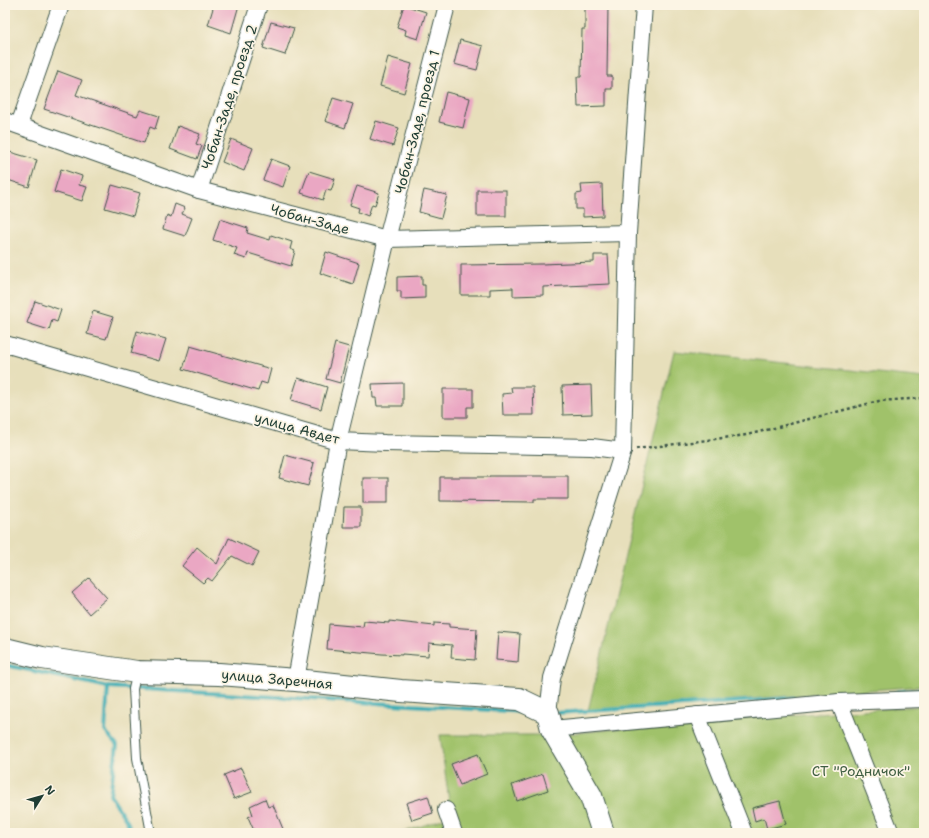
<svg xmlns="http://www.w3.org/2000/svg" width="929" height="838" viewBox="0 0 929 838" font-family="'Shantell Sans',sans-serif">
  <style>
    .green { fill: #a0c26b; stroke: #608050 }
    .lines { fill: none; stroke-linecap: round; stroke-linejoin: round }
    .stream { stroke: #3aacb4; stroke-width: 4 }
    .building { fill: #eaa7c3 }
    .lane-casing { stroke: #3d5548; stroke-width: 10 }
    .street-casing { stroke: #3d5548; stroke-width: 18 }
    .secondary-casing { stroke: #3d5548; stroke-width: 24 }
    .path { stroke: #3d5548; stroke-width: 2.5; stroke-dasharray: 3 3; stroke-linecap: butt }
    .lane { stroke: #fff; stroke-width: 8 }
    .street { stroke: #fff; stroke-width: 16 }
    .secondary { stroke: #fff; stroke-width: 22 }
    .labels { text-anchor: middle; stroke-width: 3.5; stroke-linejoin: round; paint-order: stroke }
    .street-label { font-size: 14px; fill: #1f3d34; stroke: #fcf5e5 }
    .park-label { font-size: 14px; fill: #3f5e42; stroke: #fcf5e5 }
  </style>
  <rect width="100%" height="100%" fill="#fcf5e5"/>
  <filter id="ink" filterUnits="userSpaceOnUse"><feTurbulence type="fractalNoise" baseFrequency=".025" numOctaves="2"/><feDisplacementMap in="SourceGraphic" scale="8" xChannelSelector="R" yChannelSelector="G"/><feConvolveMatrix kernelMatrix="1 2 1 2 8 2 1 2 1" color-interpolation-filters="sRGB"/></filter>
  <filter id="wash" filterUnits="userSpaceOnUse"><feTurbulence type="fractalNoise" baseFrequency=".012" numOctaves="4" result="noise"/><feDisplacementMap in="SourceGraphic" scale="16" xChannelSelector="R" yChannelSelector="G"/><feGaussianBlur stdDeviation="0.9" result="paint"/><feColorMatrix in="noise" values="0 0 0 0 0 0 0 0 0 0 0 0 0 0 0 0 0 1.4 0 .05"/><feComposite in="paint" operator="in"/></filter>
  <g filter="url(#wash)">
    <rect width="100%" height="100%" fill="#e7dfbb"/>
    <g class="green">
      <path d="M674,351l250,27v308l-336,25z"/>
      <path d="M924,706v127h-523l50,-17 -11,-81h115l145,-14z"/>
    </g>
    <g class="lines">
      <g class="stream">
        <path d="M5,665l103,22 418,25"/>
        <path d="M108,687l-3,44 12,14 -7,50 18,28 2,10"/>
        <path d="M898,692l26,-2"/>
        <path d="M555,713l239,-15"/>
      </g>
    </g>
    <g id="blocks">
      <g class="building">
        <path d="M214,5h25l-8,28 -23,-8z"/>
        <path d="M404,5l22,7 -8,27 -13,-4 1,-5 -9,-3z"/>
        <path d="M585,5h23l-1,71h5v13h-6v17l-28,1 -1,-30h4l1,-48h3z"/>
        <path d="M271,22l23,6 -9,27 -22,-7z"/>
        <path d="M460,40l23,6 -6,24 -23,-6z"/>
        <path d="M388,57l24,7 -8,29 -24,-7z"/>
        <path d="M58,71l24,9 -6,15 61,21 3,-6 19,6 -4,13 -5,-2 -6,16 -100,-34z"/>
        <path d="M446,92l24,6 -7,30 -24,-6z"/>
        <path d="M333,98l20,6 -8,24 -20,-7z"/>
        <path d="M376,121l23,7 -6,18 -23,-7z"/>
        <path d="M178,126l22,8 -4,10 6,2 -5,13 -27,-10z"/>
        <path d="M231,139l22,9 -9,23 -22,-9z"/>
        <path d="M10,152l27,8 -8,27 -24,-8v-11z"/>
        <path d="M271,159l19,7 -7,21 -20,-7z"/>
        <path d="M61,169l21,7 -3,9 8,2 -5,14 -28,-9z"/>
        <path d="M309,171l26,8 -4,12 -5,-1 -3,10 -22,-7z"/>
        <path d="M602,184l1,32 -20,1v-8h-7v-15l6,-1 -1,-8z"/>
        <path d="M112,185l28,8 -7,23 -28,-8z"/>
        <path d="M357,186l22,7 -4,12 -3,-1 -4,12 -10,-4 1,-4 -9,-3z"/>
        <path d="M424,190l23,5 -6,23 -22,-6z"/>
        <rect x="477" y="190" width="29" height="26"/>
        <path d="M175,204l10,4 -3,6 10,4 -7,18 -22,-7 4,-14 4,2z"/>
        <path d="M220,219l28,9 -1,5 23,7 1,-5 21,7 -2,7 5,2 -4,15 -43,-13 -2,6 -12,-4 3,-7 -24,-8z"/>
        <path d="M326,252l33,11 -6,21 -33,-11z"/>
        <path d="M594,255h14l2,29 -67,3v8l-30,1v-8l-23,1v6h-29v-30l81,-1 52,-2z"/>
        <path d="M422,276v9h3v13l-24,1v-8h-4v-14z"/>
        <path d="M35,301l26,9 -4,12 -5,-2 -3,10 -22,-7z"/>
        <path d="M93,311l20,6 -7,22 -19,-5z"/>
        <path d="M137,331l29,8 -7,22 -28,-8z"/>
        <path d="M335,343l14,4 -9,36 -14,-4z"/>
        <path d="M190,346l81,23 -4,15 -6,-2 -3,9 -75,-22z"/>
        <path d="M298,378l29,9 -6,22 -30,-9z"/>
        <path d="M403,383v23h-26l-1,-8h-3l-1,-14z"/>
        <path d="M591,385l1,29 -29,1 -1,-29z"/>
        <path d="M511,387h22l1,28h-31l-1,-21 10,-1z"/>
        <path d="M443,389h30v18h-6v10h-24z"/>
        <path d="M285,455l29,8 -6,23 -29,-8z"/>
        <path d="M489,476h79v23h-34v3l-94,-1v-24h49z"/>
        <rect x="363" y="478" width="25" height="25"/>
        <path d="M344,507h17v20h-18z"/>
        <path d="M229,538l30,14 -7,14 -20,-10 -20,25 -4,-3 -5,5 -21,-17 15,-19 20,17z"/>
        <path d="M89,578l18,20 -18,16 -17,-21z"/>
        <path d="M364,621l25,2v-2l45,5v-3l15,1v3l28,2 -2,31 -24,-2 1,-13 -23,-2 -1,13 -26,-2v1l-20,-1 -55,-5 2,-25 34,3z"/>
        <path d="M498,632l22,2 -2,28 -22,-2z"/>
        <path d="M478,754l9,20 -27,11 -9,-21z"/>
        <path d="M241,768l11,24 -18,7 -10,-24z"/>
        <path d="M543,774l5,16 -31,11 -5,-16z"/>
        <path d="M428,796l5,17 -21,7 -6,-17z"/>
        <path d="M265,799l3,8 5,-2 10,24 -10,4h-18l-7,-16 5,-2 -3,-9z"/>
        <path d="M780,801l6,23 -19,5 -3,-11 -9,3 -3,-13z"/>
      </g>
    </g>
  </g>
  <g filter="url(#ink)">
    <use href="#blocks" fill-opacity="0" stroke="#3d5548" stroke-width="1"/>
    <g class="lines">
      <defs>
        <path id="lane" d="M137,672l-4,17 4,69 14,75"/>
        <g id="street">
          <path d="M5,121l194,69 188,49 241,-6"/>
          <path d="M19,125l42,-120"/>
          <path d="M199,190l60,-185"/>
          <path d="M5,344l333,97 47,2 207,4 31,4"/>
          <path d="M296,680l42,-239 49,-202 60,-234"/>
          <path d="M839,702l52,131"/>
          <path d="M548,713l4,-35 71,-227 5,-218 16,-228"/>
          <path d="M697,715l47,118"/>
          <path d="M552,729l287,-27 85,-3"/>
          <path d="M446,810l8,23"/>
        </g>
        <path id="secondary" d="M5,649l37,9 95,14 82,2 77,6 105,11 118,8 29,14 4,16 39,67 12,37"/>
      </defs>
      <use href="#lane" class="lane-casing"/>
      <use href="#street" class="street-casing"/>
      <use href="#secondary" class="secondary-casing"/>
      <path class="path" d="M636,449l111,-14 132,-34 45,-3"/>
      <use href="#lane" class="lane"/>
      <use href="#street" class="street"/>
      <use href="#secondary" class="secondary"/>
    </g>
  </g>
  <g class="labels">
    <g class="street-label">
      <text transform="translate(229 97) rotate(-72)" y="5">Чобан-Заде, проезд 2</text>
      <text transform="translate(417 122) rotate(-76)" y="5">Чобан-Заде, проезд 1</text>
      <text transform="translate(310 219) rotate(15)" y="5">Чобан-Заде</text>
      <text transform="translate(297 428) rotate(15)" y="5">улица Авдет</text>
      <text transform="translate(277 679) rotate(5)" y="5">улица Заречная</text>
    </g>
    <g class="park-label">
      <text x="861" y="776">СТ "Родничок"</text>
    </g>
  </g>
  <rect width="929" height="838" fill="none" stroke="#fcf5e5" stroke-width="20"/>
  <g transform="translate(42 796) rotate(53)" stroke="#fcf5e5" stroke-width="3" paint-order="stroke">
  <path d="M0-3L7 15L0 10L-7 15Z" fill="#1f3d34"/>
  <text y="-6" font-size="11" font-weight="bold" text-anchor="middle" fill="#1f3d34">N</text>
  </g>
</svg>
